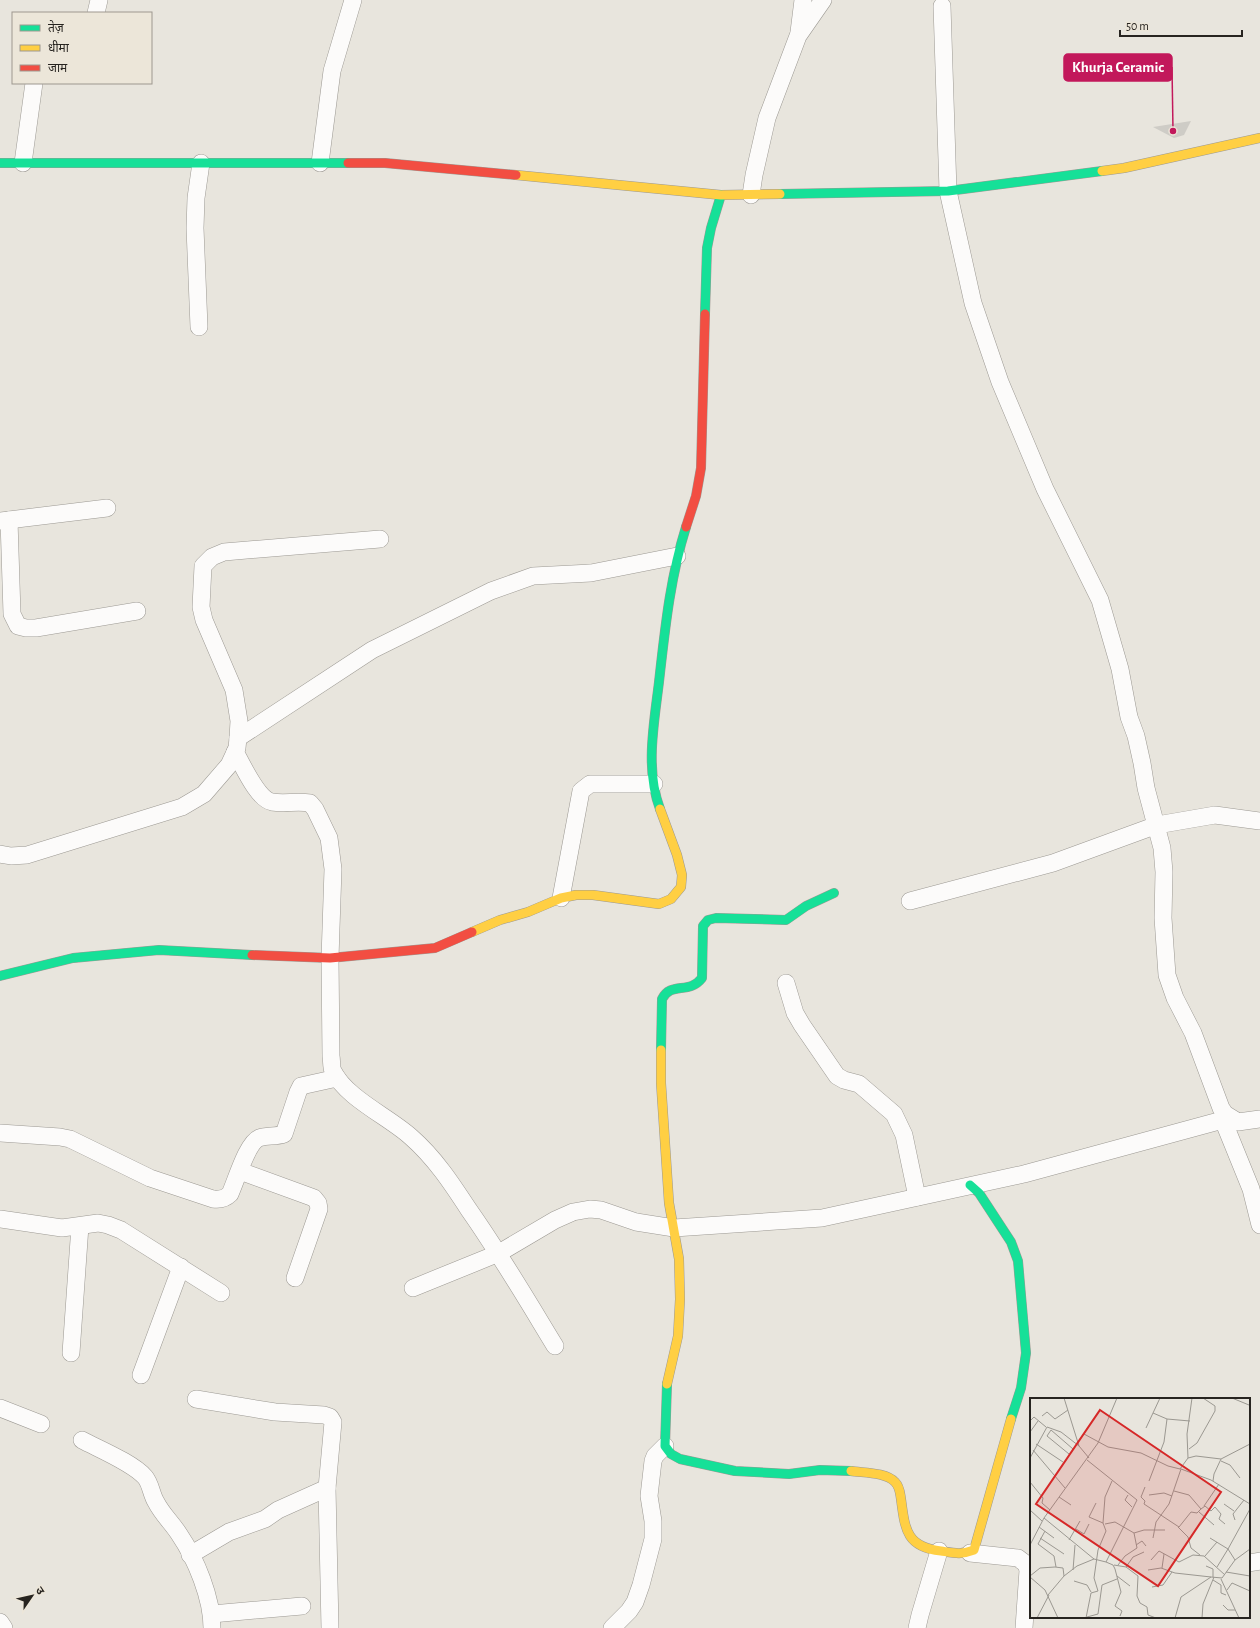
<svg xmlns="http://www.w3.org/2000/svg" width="1260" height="1628" viewBox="0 0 1260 1628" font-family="'Alegreya Sans','Noto Sans Devanagari',sans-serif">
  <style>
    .building { fill: #ceccc6 }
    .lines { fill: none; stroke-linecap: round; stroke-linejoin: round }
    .street-casing { stroke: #9c9993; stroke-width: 18 }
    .fast-casing { stroke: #9c9993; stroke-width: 10 }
    .slow-casing { stroke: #9c9993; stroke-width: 10 }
    .jam-casing { stroke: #9c9993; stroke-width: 10 }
    .street { stroke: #fcfbfa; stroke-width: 17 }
    .fast { stroke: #16e098; stroke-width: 9 }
    .slow { stroke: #ffcf43; stroke-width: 9 }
    .jam { stroke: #f24e42; stroke-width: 9 }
    .inset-road { fill: none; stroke: #9b9891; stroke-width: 1 }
    .view { fill: #d62828; fill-opacity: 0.15; stroke: #d62828; stroke-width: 2 }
    .inset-edge { fill: none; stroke: #272420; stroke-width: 2 }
    .leader { fill: none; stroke: #c2185b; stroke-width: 1.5 }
    .callout-dot { fill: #c2185b; stroke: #ece6d9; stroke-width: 1.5 }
    .callout { fill: #c2185b; stroke: #c2185b; stroke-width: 1.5 }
    .callout-label { font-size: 15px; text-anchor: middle; font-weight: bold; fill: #fff }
  </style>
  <rect width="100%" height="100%" fill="#e8e5dd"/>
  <path class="building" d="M1191,121l-7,14 -10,3 -21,-11z"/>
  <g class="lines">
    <defs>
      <g id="street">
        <path d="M942,6l6,185 25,112 27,79 45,107 55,111 20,69 9,48 7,19 6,27 4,25 16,60 2,24 -1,46 4,57 8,23 18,35 28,75 4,6 13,8 22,-3"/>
        <path d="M96,13l3,-13"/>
        <path d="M799,32l4,-32"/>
        <path d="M23,163l11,-80"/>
        <path d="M320,163l12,-92 21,-71"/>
        <path d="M751,195l3,-20 13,-57 31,-82 25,-36"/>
        <path d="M199,327l-4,-99 1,-30 5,-35"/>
        <path d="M9,520l3,94 6,12 8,2h10l101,-17"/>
        <path d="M0,521l107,-13"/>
        <path d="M238,738l134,-88 119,-59 42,-15 58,-3 86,-17"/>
        <path d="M235,752c8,13 22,47 37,50 12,2 25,-1 38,1l5,6 14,29 4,31 -3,89 1,98c1,5 0,11 2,15 13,27 56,46 78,66 24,21 41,47 58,73 31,44 58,90 86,136"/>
        <path d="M0,854l11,2 16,-1 155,-48 22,-13 25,-29 8,-17 1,-10 1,-17 -5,-31 -30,-70 -3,-13 2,-41 9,-9 12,-5 156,-13"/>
        <path d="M561,898l20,-107 9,-7h64"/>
        <path d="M910,901l143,-38 104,-38 58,-10 45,6"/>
        <path d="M786,983l9,30 7,12 35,51 7,4 15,4 35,30 10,21 13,62"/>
        <path d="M1223,1120l28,69 9,36"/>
        <path d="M0,1133l60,4 10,2 80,39 63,21c7,1 12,0 17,-5 6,-13 17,-51 29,-56 7,-3 17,-1 25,-4l14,-42 3,-6 36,-8"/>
        <path d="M240,1171l74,27 4,5 1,6 -24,69"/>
        <path d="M0,1219l62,9 36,-5 10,2 13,5 100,63"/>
        <path d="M413,1288l86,-35 56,-33 18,-8 17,-3 11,1 35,12 38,6 148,-10 202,-44 206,-56"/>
        <path d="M71,1353l9,-127"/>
        <path d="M141,1375l40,-108"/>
        <path d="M196,1399l79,13 49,3 6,2 3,5 -6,66 3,140"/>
        <path d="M0,1408l41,16"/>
        <path d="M82,1440c17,9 51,23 63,37 6,7 6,17 11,25 6,12 16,21 23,32 17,25 33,64 33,94"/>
        <path d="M970,1553l48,5 8,6 2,6 -4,58"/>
        <path d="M190,1555l39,-23 36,-13 13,-9 49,-22"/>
        <path d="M1249,1563l11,-2"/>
        <path d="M212,1614l90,-8"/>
        <path d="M0,1622l4,6"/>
        <path d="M612,1628l17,-17 6,-9 6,-17 12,-46v-18l-4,-25 4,-35 2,-5 10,-10"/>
        <path d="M917,1628l3,-13 19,-64"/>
      </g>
      <g id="fast">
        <path d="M0,163h348"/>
        <path d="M780,194l168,-3 154,-20"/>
        <path d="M705,314l2,-66 4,-20 10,-33"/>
        <path d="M660,809c-15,-40 -6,-85 -1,-127 6,-53 11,-104 27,-155"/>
        <path d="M0,976l73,-18 86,-8 93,5"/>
        <path d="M661,1050l1,-51c9,-18 27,-4 40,-21l1,-52 5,-6 8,-2 70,2 20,-14 28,-13"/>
        <path d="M970,1185l9,8 32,49 7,19 8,92 -5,35 -10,31"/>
        <path d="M667,1384l-2,62 6,8 9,5 55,12 54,3 31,-4 31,1"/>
      </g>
      <g id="slow">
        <path d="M1102,171l22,-3 136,-30"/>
        <path d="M516,175l205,20 59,-1"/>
        <path d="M472,932l28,-12 28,-8 33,-14 15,-3h17l66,9 12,-5 10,-12 1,-12 -5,-20 -17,-46"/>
        <path d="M661,1050v33l8,120 10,56 1,40 -2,37 -11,48"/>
        <path d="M851,1471c12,2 35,1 44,11 5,5 5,11 6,17 4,30 5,48 40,52 13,2 20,4 33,-1l37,-131"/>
      </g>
      <g id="jam">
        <path d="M348,163h37l131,12"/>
        <path d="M686,527l10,-31 5,-28 4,-154"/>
        <path d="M252,955l78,3 105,-10 37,-16"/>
      </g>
    </defs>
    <use href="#street" class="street-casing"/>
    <use href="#fast" class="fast-casing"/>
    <use href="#slow" class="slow-casing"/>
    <use href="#jam" class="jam-casing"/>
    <use href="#street" class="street"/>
    <use href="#fast" class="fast"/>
    <use href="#slow" class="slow"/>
    <use href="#jam" class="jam"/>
  </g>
  <g transform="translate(1030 1398)">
    <rect width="220" height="220" fill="#e8e5dd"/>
    <path class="inset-road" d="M34,0l15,48 10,12M202,0l17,7M123,15l14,6 23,2M12,18l5,-4 8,7 13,-9M0,23l4,-4 12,10M116,30l14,-30M21,32l-4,6 22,18M21,32l22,19M0,34l8,-11M54,36l24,13 33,6 27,13 12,3 8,-11 8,-2 25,3 29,-15M6,46l27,18M159,51l8,-6 18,-32v-5l-12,-8M3,52l32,38M0,60l17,-31 14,5 18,14M158,60l-1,-24 5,-36M191,63l9,4 10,13M151,71l30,11 39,24M119,83l15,-39 3,-23M183,83l1,-7 7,-15M0,84l13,16 -1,5 8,7M115,89l-4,10 4,4 -1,3 35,23 12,-15 6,1 4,-4 -12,-14 -15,-4M98,97l-3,5 7,7M119,97l15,-2 8,3M29,99l12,8M194,106l10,7M174,108l15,-22M171,111l4,-3 6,5 4,-4 6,7 -2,5 6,5M0,112l12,11M169,114l15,13M14,120l50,41M205,122l-2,-6 11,-14M73,125l2,-26 7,-16M75,126l10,-2 19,11 10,-3h21M9,129l15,11M148,129l10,10 3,11 9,7M46,131l8,5 5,-10M15,133l-7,13 16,12 2,11M10,140l24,16M123,140l3,-16 13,-18 12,-35M180,140l18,11 -11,18M39,142l11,-19M0,147l14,-27 54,-75 19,-45M106,147l6,-4 4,5M175,158l12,-14M121,162l8,-9 20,11 14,-7 11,1 21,19M205,162l-7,-11 22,-40M76,164l7,3 2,4 6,23 -6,14 7,5 -2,5M84,167l12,2 12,9 -1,20 3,7 7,4 1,8 8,3M88,167l7,-9 12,-8 -3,-15M176,168l7,3v8M96,169l7,-10 11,-5M132,170l2,-14M43,172l2,-25M118,172l13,-2 14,5 36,4M196,174l24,4M0,178l10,-8 15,-1 8,1 1,8M87,178l13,10M0,179l15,13 13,28M191,181l18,39M183,182l8,5v8l5,2M44,183l13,4 4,7M122,189l11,-2 9,-13M197,192l5,-7 18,8M18,197l16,-19 13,-10 17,-7 12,3 31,-62 -50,-40M193,207l5,5h7M57,219l11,-3 4,-29 15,-6M7,220l12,-23M56,220l5,-25 7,-2 -4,-13 4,-28 8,-19 -3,-8 -14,-6 7,-14M145,220l6,-21 30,-20 11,1 13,-18 15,-11M172,220l1,-14 11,-27"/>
    <path class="view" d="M70,12l121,82 -63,94 -122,-82z"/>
    <rect width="220" height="220" class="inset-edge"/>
  </g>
  <path class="leader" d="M1173 131L1172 67"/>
  <circle class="callout-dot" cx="1173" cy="131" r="4"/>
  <rect class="callout" x="1064" y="54" width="108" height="27" rx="4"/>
  <g class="callout-label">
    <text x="1118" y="72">Khurja Ceramic</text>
  </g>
  <rect x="12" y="12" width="140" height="72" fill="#ece6d9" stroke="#9d988f"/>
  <rect x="20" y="25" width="20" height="6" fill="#16e098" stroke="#9d988f"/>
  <text x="48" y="32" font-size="12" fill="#272420">तेज़</text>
  <rect x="20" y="45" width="20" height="6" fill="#ffcf43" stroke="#9d988f"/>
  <text x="48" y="52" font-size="12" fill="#272420">धीमा</text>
  <rect x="20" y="65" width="20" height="6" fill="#f24e42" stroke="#9d988f"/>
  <text x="48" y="72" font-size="12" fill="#272420">जाम</text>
  <g transform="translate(32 1596) rotate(56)" stroke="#ece6d9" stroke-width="3" paint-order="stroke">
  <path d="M0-3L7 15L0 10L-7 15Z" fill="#272420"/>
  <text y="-6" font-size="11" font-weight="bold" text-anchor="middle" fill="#272420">उ</text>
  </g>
  <path d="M1120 30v6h122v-6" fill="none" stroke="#272420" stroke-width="2"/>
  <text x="1126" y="30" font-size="12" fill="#272420" stroke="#ece6d9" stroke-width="3" paint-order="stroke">50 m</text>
</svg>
